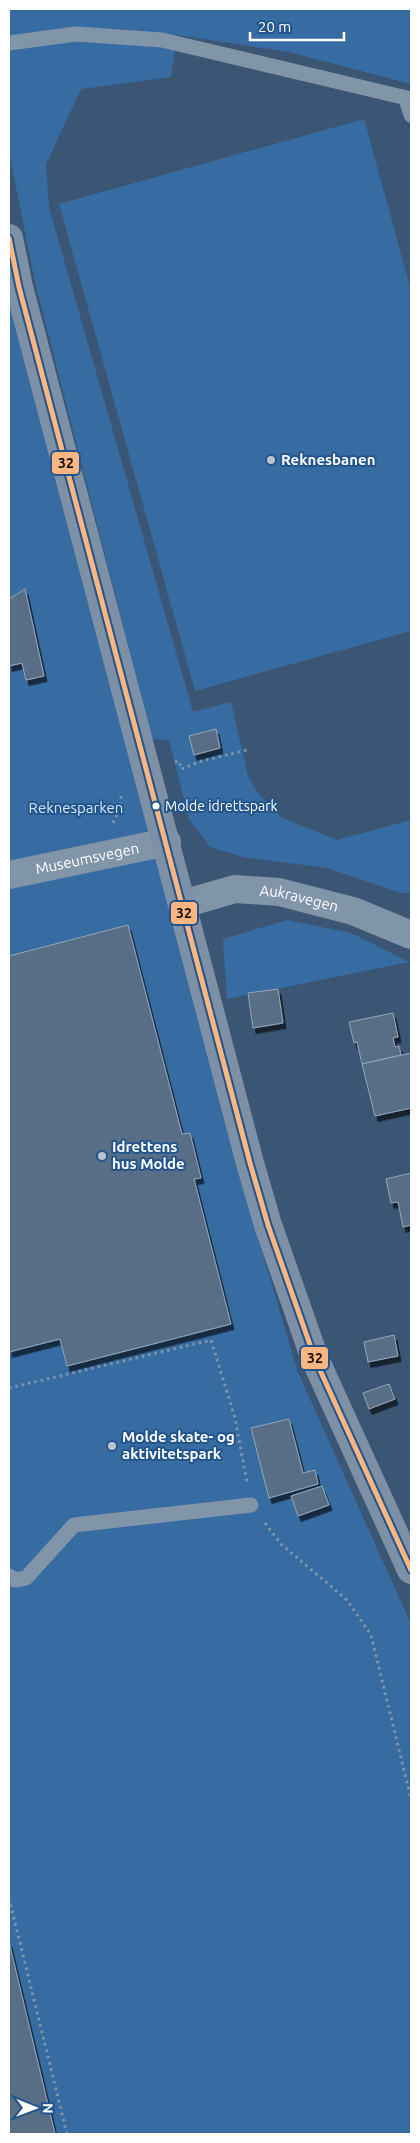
<svg xmlns="http://www.w3.org/2000/svg" width="420" height="2143" viewBox="0 0 420 2143" font-family="Ubuntu,sans-serif">
  <style>
    .green { fill: #376ca3 }
    .building { fill: #586e86; stroke: #96a6b7; filter: url(#shadow) }
    .lines { fill: none; stroke-linecap: round; stroke-linejoin: round }
    .path { stroke: #8195a9; stroke-width: 3; stroke-dasharray: 2.5 4; stroke-linecap: butt }
    .lane { stroke: #8195a9; stroke-width: 15 }
    .street { stroke: #8195a9; stroke-width: 28 }
    .secondary { stroke: #7d90a5; stroke-width: 28 }
    .bus-1-casing { stroke: #22558d; stroke-width: 9 }
    .bus-1 { stroke: #ffb580; stroke-width: 5 }
    .poi-dot { fill: #bac4ce; stroke: #22558d; stroke-width: 2 }
    .bus-dot { fill: #fff; stroke: #22558d; stroke-width: 2 }
    .labels { text-anchor: middle; stroke-width: 4; stroke-linejoin: round; paint-order: stroke }
    .bus-label { font-size: 14px; fill: #fff; stroke: #22558d; text-anchor: start }
    .poi-label { font-size: 15px; font-weight: bold; fill: #fff; stroke: #22558d; text-anchor: start }
    .park-label { font-size: 15px; fill: #d5e7f9; stroke: #22558d }
    .street-label { font-size: 15px; fill: #fff; stroke: #22558d }
    .line-badge { stroke: #22558d; stroke-width: 2 }
    .pale-badge-label { font-size: 14px; text-anchor: middle; font-weight: bold; fill: #111 }
  </style>
  <defs>
    <filter id="shadow"><feDropShadow dx="3" dy="5.5" stdDeviation="0" flood-color="#0009"/></filter>
  </defs>
  <rect width="100%" height="100%" fill="#3a5674"/>
  <g class="green">
    <path d="M9,9h402v75l-122,-32 -112,-17 -6,42 -90,12 -35,75 3,43 144,505 38,-10 17,74 9,16 25,26 55,22 74,-20v73h-10l-74,-25 -84,-11 -33,-10 -21,-28 -20,-79 -17,-1 -117,-457 -26,-130z"/>
    <path d="M364,119l47,171v341l-216,60 -136,-487z"/>
    <path d="M9,285l229,884 59,201 114,254v510h-402z"/>
    <path d="M287,920l64,13 58,29 -182,37 -4,-60z"/>
  </g>
  <g class="building">
    <path d="M25,589l19,87 -18,4 -4,-17 -13,3v-67z"/>
    <path d="M216,729l4,19 -26,7 -5,-19z"/>
    <path d="M128,925l54,209 8,-1 11,45 -7,1 37,145 -164,42 -7,-27 -51,13v-396z"/>
    <path d="M278,989l5,34 -30,5 -5,-35z"/>
    <path d="M393,1013l5,24 -5,1 2,9 4,-1 2,9 -39,9 -5,-22 -3,1 -5,-21z"/>
    <path d="M411,1053v55l-36,8 -13,-52z"/>
    <path d="M411,1173v52l-8,2 -5,-25 -7,1 -5,-24z"/>
    <path d="M394,1335l4,21 -30,6 -4,-20z"/>
    <path d="M389,1384l6,15 -26,10 -6,-16z"/>
    <path d="M289,1419l14,54 12,-3 3,14 -49,14 -18,-70z"/>
    <path d="M322,1486l7,19 -31,11 -7,-20z"/>
    <path d="M9,1942l46,192h-46z"/>
  </g>
  <g class="lines">
    <g class="path">
      <path d="M175,762l4,-1 2,8 21,-8 45,-11"/>
      <path d="M113,823l7,-15 1,-12"/>
      <path d="M9,1388l202,-48 24,78 12,64"/>
      <path d="M265,1523l16,21 66,56 24,35 40,164"/>
      <path d="M9,1898l58,236"/>
    </g>
    <g class="lane">
      <path d="M9,43l67,-9 86,6 249,59"/>
      <path d="M406,99l5,16"/>
      <path d="M9,1576l6,4 11,-2 48,-53 177,-20"/>
    </g>
    <g class="street">
      <path id="s1" d="M9,875l158,-33"/>
      <path id="s2" d="M183,904l52,-15 44,3 74,19 58,24"/>
    </g>
    <path class="secondary" d="M9,238l10,49 231,876 18,62 47,134 96,211"/>
    <defs>
      <path id="bus-1" d="M9,238l10,49 231,876 18,62 47,134 96,211"/>
    </defs>
    <use href="#bus-1" class="bus-1-casing"/>
    <use href="#bus-1" class="bus-1"/>
  </g>
  <g class="poi-dot">
    <circle cx="271" cy="460" r="5"/>
    <circle cx="102" cy="1156" r="5"/>
    <circle cx="112" cy="1446" r="5"/>
  </g>
  <circle class="bus-dot" cx="156" cy="806" r="4.5"/>
  <g class="labels">
    <g class="bus-label">
      <text x="165" y="811">Molde idrettspark</text>
    </g>
    <g class="poi-label">
      <text x="281" y="465">Reknesbanen</text>
      <text x="112" y="1152">Idrettens<tspan x="112" dy="17">hus Molde</tspan></text>
      <text x="122" y="1442">Molde skate- og<tspan x="122" dy="17">aktivitetspark</tspan></text>
    </g>
    <g class="park-label">
      <text x="76" y="813">Reknesparken</text>
    </g>
    <g class="street-label">
      <text dy="5" stroke="none"><textPath href="#s1" startOffset="80">Museumsvegen</textPath></text>
      <text dy="5" stroke="none"><textPath href="#s2" startOffset="119">Aukravegen</textPath></text>
    </g>
  </g>
  <g class="line-badge">
    <rect x="51" y="451" width="29" height="24" rx="5" fill="#ffb580"/>
    <rect x="170" y="901" width="28" height="24" rx="5" fill="#ffb580"/>
    <rect x="300" y="1346" width="29" height="24" rx="5" fill="#ffb580"/>
  </g>
  <g class="pale-badge-label">
    <text x="66" y="468">32</text>
    <text x="184" y="918">32</text>
    <text x="315" y="1363">32</text>
  </g>
  <rect width="420" height="2143" fill="none" stroke="#ffffff" stroke-width="20"/>
  <g transform="translate(35 2108) rotate(91)" stroke="#22558d" stroke-width="4" paint-order="stroke">
  <path d="M0-4L9 19L0 12L-9 19Z" fill="#ffffff"/>
  <text y="-8" font-size="14" font-weight="bold" text-anchor="middle" fill="#ffffff">N</text>
  </g>
  <path d="M250 32v8h94v-8" fill="none" stroke="#ffffff" stroke-width="2.5"/>
  <text x="258" y="32" font-size="15" fill="#ffffff" stroke="#22558d" stroke-width="4" paint-order="stroke">20 m</text>
</svg>
